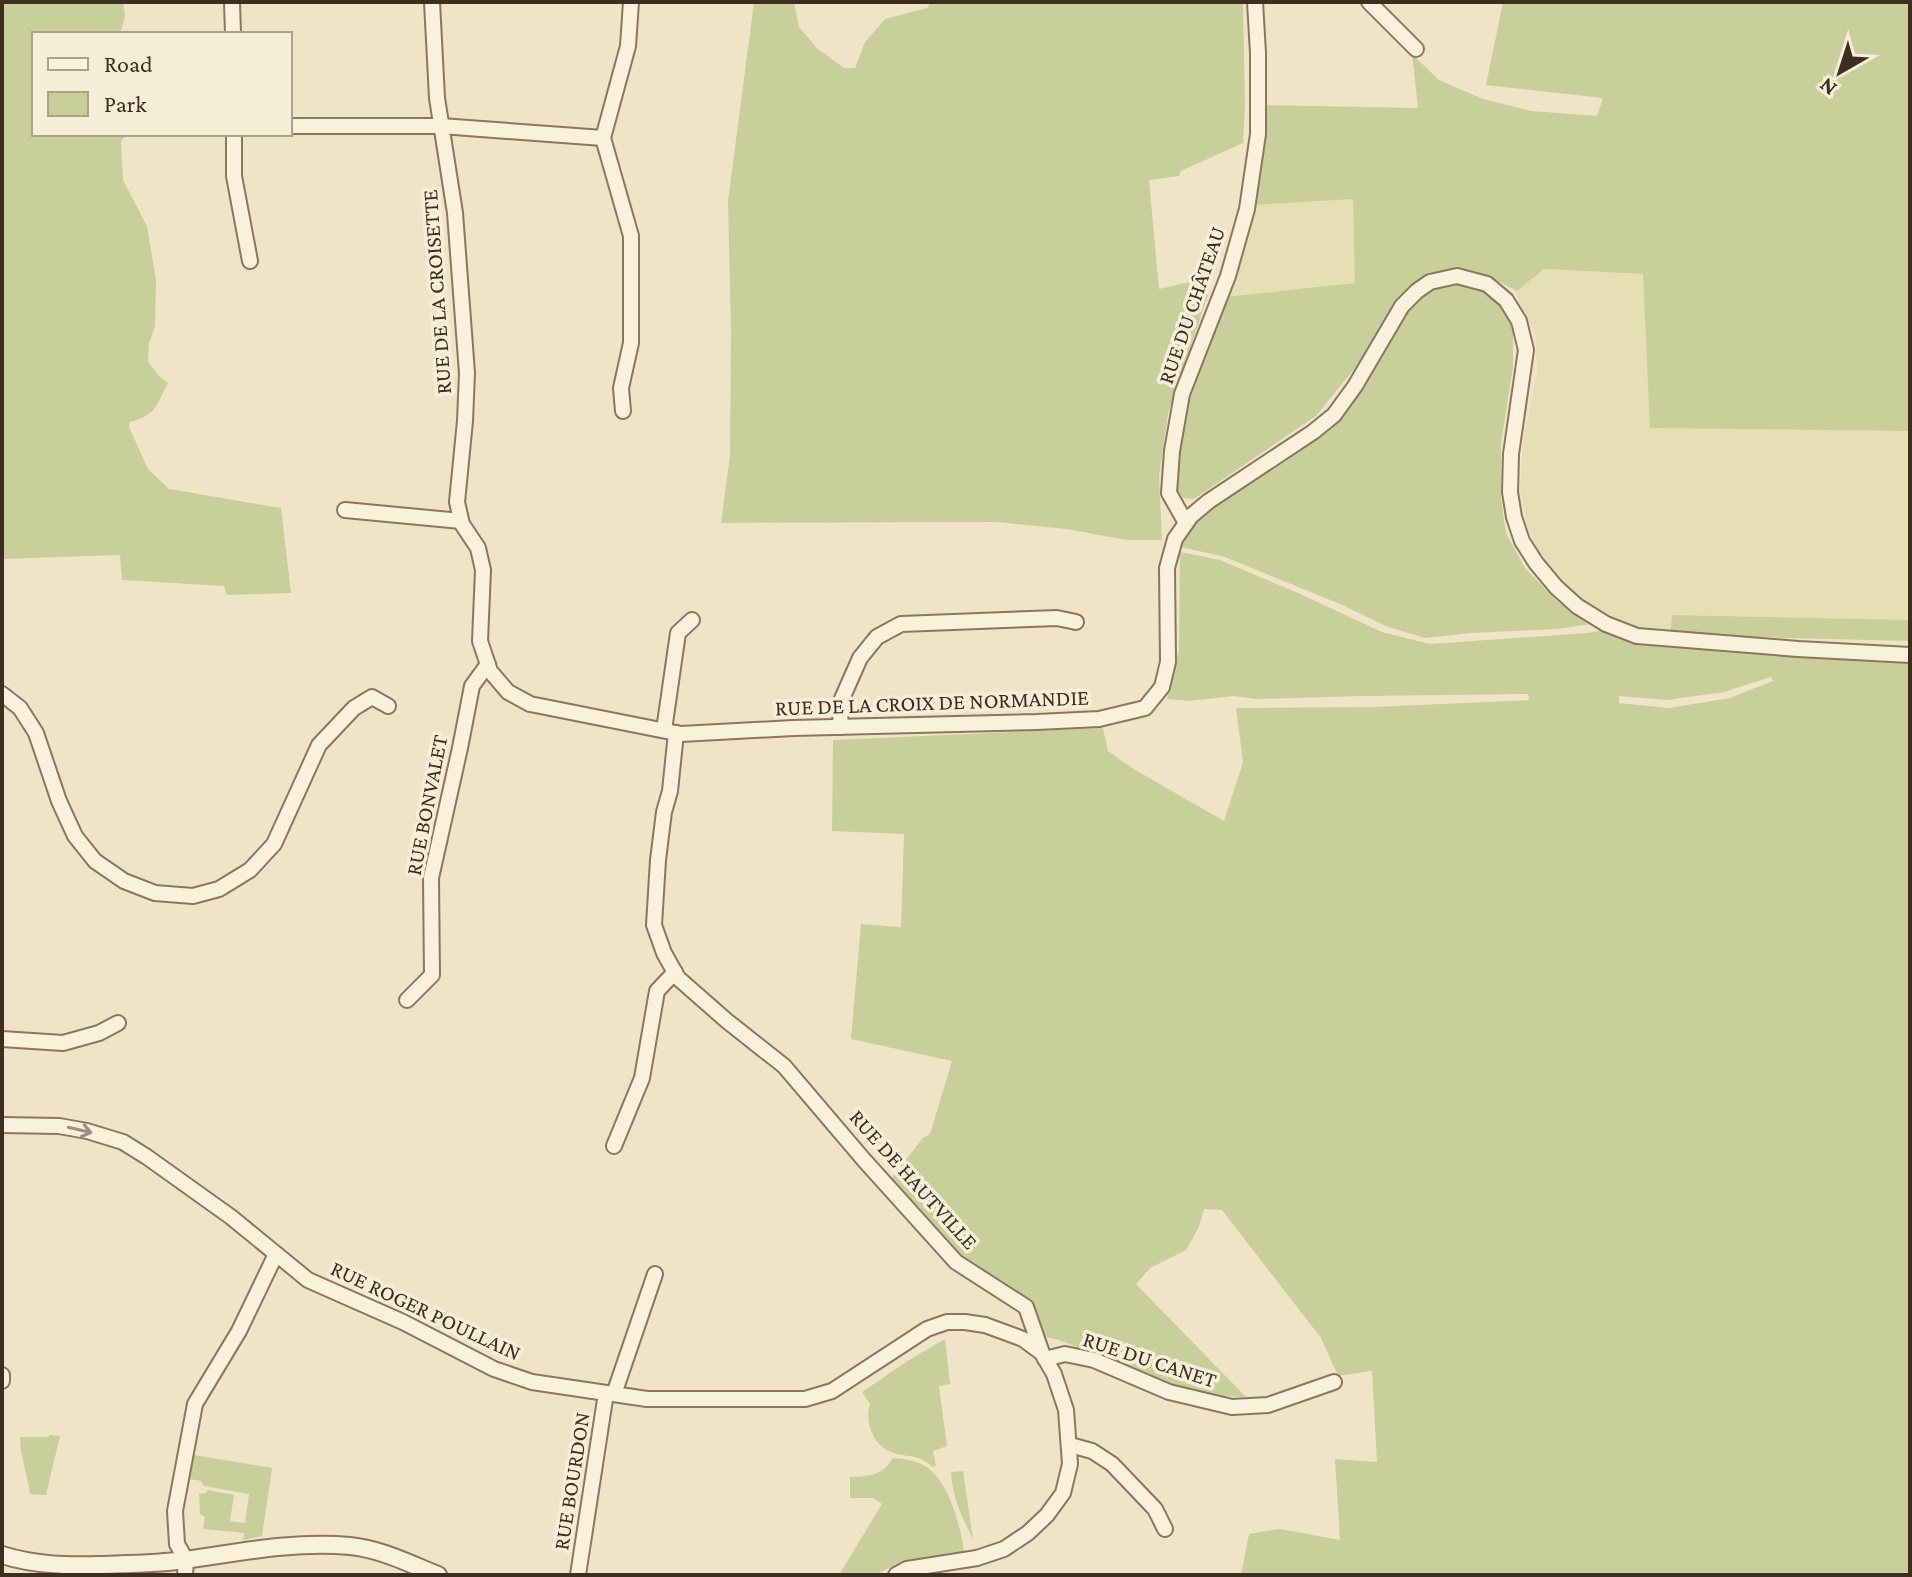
<svg xmlns="http://www.w3.org/2000/svg" width="1912" height="1577" viewBox="0 0 1912 1577" font-family="'Crimson Pro',serif">
  <style>
    .farmland { fill: #e6deb5 }
    .green { fill: #c9cf9b; fill-rule: evenodd }
    .lines { fill: none; stroke-linecap: round; stroke-linejoin: round }
    .minor-casing { stroke: #8d765c; stroke-width: 18 }
    .tertiary-casing { stroke: #8d765c; stroke-width: 20 }
    .minor { stroke: #faf1dc; stroke-width: 14 }
    .tertiary { stroke: #faf1dc; stroke-width: 16 }
    .oneway { stroke: #9c907e }
    .labels { text-anchor: middle; stroke-width: 7; stroke-linejoin: round; paint-order: stroke }
    .street-label { font-size: 22px; fill: #3d2e20; stroke: #f7eed8 }
  </style>
  <rect width="100%" height="100%" fill="#f0e4c8"/>
  <g class="farmland">
    <path d="M1353,199l2,85 -130,13 28,-92z"/>
    <path d="M1544,269l99,5 8,154 259,3v189l-238,-5 -2,20 -51,-10 -37,-24 -31,-32 -13,-18 -10,-23 -8,-38 3,-47 14,-70 -1,-38 -17,-32 -2,-12z"/>
  </g>
  <g class="green">
    <path d="M2,2h121l2,14 -5,18h-86v100h145l-53,1 -5,7 2,38 24,46 9,54 -1,46 -6,18 -1,18 12,15 8,6c-12,23 -12,32 -38,39l-1,5 19,42 21,20 112,19 10,85 -64,2 -3,-9 -102,-6 -2,-25 -118,4z"/>
    <path d="M754,2h40l5,25 19,22 26,19h11l10,-26 20,-23 42,-11 4,-6h312l2,103 -2,38 -62,28 -2,5 -30,4 10,109 31,-7 18,13 -40,118 -9,63 3,64h-35l-61,-11 -69,-7 -276,1 9,-68 1,-122 -3,-132z"/>
    <path d="M1503,2h407v429l-260,-3 -7,-154 -99,-5 -27,22 -20,-10 -25,-7 -35,-1 -21,8 -17,17 -36,60 -47,58 -122,83 -11,-1c-1,-1 -6,-8 -6,-10 -14,-37 34,-151 48,-191l130,-14 -2,-84 -100,6 9,-100 156,3 -6,-54 27,26 44,19 48,12 66,5 6,-18 -117,-13z"/>
    <path d="M1449,284l18,1 19,7 23,23 4,20v32l-12,77v55l5,34 19,35 33,34 33,22 -33,5 -87,4 -46,5 -37,-11 -48,-23 -115,-47 -44,-10c12,-44 120,-90 156,-125 16,-16 36,-50 48,-71 9,-17 23,-51 41,-60 7,-4 16,-5 23,-7z"/>
    <path d="M1180,552l40,8 78,33 84,39 48,12 158,-11 14,-3 53,13 255,18v914h-669l8,-41 31,-5 60,11 -5,-81 42,3 -5,-91 -34,5 -17,-38 -99,-128 -18,-1 -5,18 -13,23 -36,18 -14,16 110,113 -34,-1 -42,-9 -45,-21 -66,-26 -17,-4 -7,-25 -18,-20 -54,-34 -52,-51 -22,-25 34,-43 7,-4 22,-73 -101,-22 10,-115 40,3 3,-93 -72,-3 1,-91 270,-12 5,23 24,17 92,53 19,-59 -7,-54 138,-1 155,-7 -1,-6 -165,2 -106,3 -23,-3 -45,5 -22,-2 12,-49zM1771,677l2,4 -43,17 -61,10 -50,-5v-7l48,4 57,-8z"/>
    <path d="M1672,615l238,5v21l-240,-6z"/>
    <path d="M945,1339l5,45 -11,2 8,60 -14,5 3,15 -3,1c-7,-5 -14,-10 -23,-11 -6,-1 -13,-1 -19,-4 -18,-7 -27,-31 -21,-48l-8,-12 47,-32z"/>
    <path d="M49,1435l11,1 -14,59 -16,-1c-2,-19 -10,-37 -10,-57h29z"/>
    <path d="M194,1455l78,13 -10,68 -19,4 1,-7 -41,-4 2,-12 -5,-3 -1,-20 7,-1 2,-3 26,5 -4,26 15,2 4,-29 -45,-8 -3,-5 -11,-2z"/>
    <path d="M893,1458c11,0 23,3 32,8 24,14 36,61 39,86l-75,16 -15,7h-35l43,-71 -9,-6h-23v-21c19,-1 32,-1 43,-19z"/>
    <path d="M963,1471l10,68c-11,-21 -21,-43 -22,-67z"/>
  </g>
  <g class="lines">
    <defs>
      <g id="minor">
        <path d="M232,2l1,32"/>
        <path d="M432,2l5,96 18,115 12,160 -2,48 -8,81 5,22 16,24 5,22 -3,71 10,30 18,21 22,12 151,30 112,-6 244,-6 62,-3 46,-11 17,-21 6,-25 -1,-94 8,-29 16,-23 18,-15 104,-69 21,-17 21,-29 47,-80 15,-15 13,-9 27,-6 30,8 19,16 13,21 7,29 -15,104 -1,38 4,25 8,24 14,22 20,24 21,19 29,18 31,12 161,13 112,6"/>
        <path d="M1369,2l47,47"/>
        <path d="M290,126h151l162,12"/>
        <path d="M234,134v42l16,85"/>
        <path d="M623,411l-2,-23 10,-45v-107l-28,-98 25,-92 3,-44"/>
        <path d="M345,510l116,11"/>
        <path d="M1186,523l-17,-30 3,-42 10,-57 46,-118 19,-67 11,-75v-81l-3,-51"/>
        <path d="M2,694l18,14 16,25 23,68 16,35 20,25 29,20 31,12 38,3 26,-7 31,-19 24,-26 45,-99 35,-37 18,-11 16,9"/>
        <path d="M840,727l1,-26 19,-43 17,-21 24,-13 156,-6 19,4"/>
        <path d="M664,730l14,-97 14,-13"/>
        <path d="M676,733l-6,58 -6,21 -6,48 -4,65 10,28 14,25 49,43 57,45 80,94 92,102 70,45 16,46 12,21 12,36 4,54 -7,29 -16,22 -19,18 -24,16 -27,9 -70,11 -11,6"/>
        <path d="M407,1000l25,-25 -1,-97 29,-130 12,-62 16,-22"/>
        <path d="M2,1039l61,4 36,-10 19,-10"/>
        <path d="M2,1125l57,1 28,5 36,11 24,15 84,60 77,63 95,42 91,47 38,13 115,17h158l27,-8 95,-62 20,-7h18l20,3 38,14 19,14"/>
        <path d="M614,1146l28,-68 15,-87 18,-19"/>
        <path d="M1045,1359l20,-5 29,6 75,32 63,15 36,-2 66,-23"/>
        <path d="M2,1375v6"/>
        <path d="M614,1394l41,-120"/>
        <path d="M1070,1445l22,6 20,13 43,45 10,20"/>
        <path d="M185,1575l1,-15 -9,-16 -2,-33 20,-107 44,-73 37,-77"/>
        <path d="M578,1575l28,-182"/>
      </g>
      <path id="tertiary" d="M2,1555c32,10 64,11 97,10 29,-1 58,-1 86,-5 55,-8 110,-19 165,-14 31,3 60,18 88,29"/>
    </defs>
    <use href="#minor" class="minor-casing"/>
    <use href="#tertiary" class="tertiary-casing"/>
    <use href="#minor" class="minor"/>
    <use href="#tertiary" class="tertiary"/>
  </g>
  <defs><path id="oneway-shaft" d="M-6 0H5M1.5-3L5.5 0L1.5 3" fill="none" stroke-width="1.6" stroke-linecap="round" stroke-linejoin="round" transform="scale(2)"/></defs>
  <use class="oneway" href="#oneway-shaft" transform="translate(80 1130) rotate(13)"/>
  <g class="labels">
    <g class="street-label">
      <text transform="translate(436 292) rotate(-94)" y="8">RUE DE LA CROISETTE</text>
      <text transform="translate(1191 305) rotate(-71)" y="8">RUE DU CHÂTEAU</text>
      <text transform="translate(932 702) rotate(-2)" y="8">RUE DE LA CROIX DE NORMANDIE</text>
      <text transform="translate(426 805) rotate(-79)" y="8">RUE BONVALET</text>
      <text transform="translate(914 1179) rotate(48)" y="8">RUE DE HAUTVILLE</text>
      <text transform="translate(426 1310) rotate(25)" y="8">RUE ROGER POULLAIN</text>
      <text transform="translate(1150 1359) rotate(18)" y="8">RUE DU CANET</text>
      <text transform="translate(571 1481) rotate(-81)" y="8">RUE BOURDON</text>
    </g>
  </g>
  <rect width="1912" height="1577" fill="none" stroke="#3d2e20" stroke-width="8"/>
  <rect x="32" y="32" width="260" height="104" fill="#f7eed8" stroke="#ada18e" stroke-width="2"/>
  <rect x="48" y="58" width="40" height="12" fill="#faf1dc" stroke="#ada18e" stroke-width="2"/>
  <text x="104" y="72" font-size="24" fill="#3d2e20">Road</text>
  <rect x="48" y="92" width="40" height="24" fill="#c9cf9b" stroke="#ada18e" stroke-width="2"/>
  <text x="104" y="112" font-size="24" fill="#3d2e20">Park</text>
  <g transform="translate(1840 72) rotate(219)" stroke="#f7eed8" stroke-width="6" paint-order="stroke">
  <path d="M0-6L14 30L0 20L-14 30Z" fill="#3d2e20"/>
  <text y="-12" font-size="22" font-weight="bold" text-anchor="middle" fill="#3d2e20">N</text>
  </g>
</svg>
